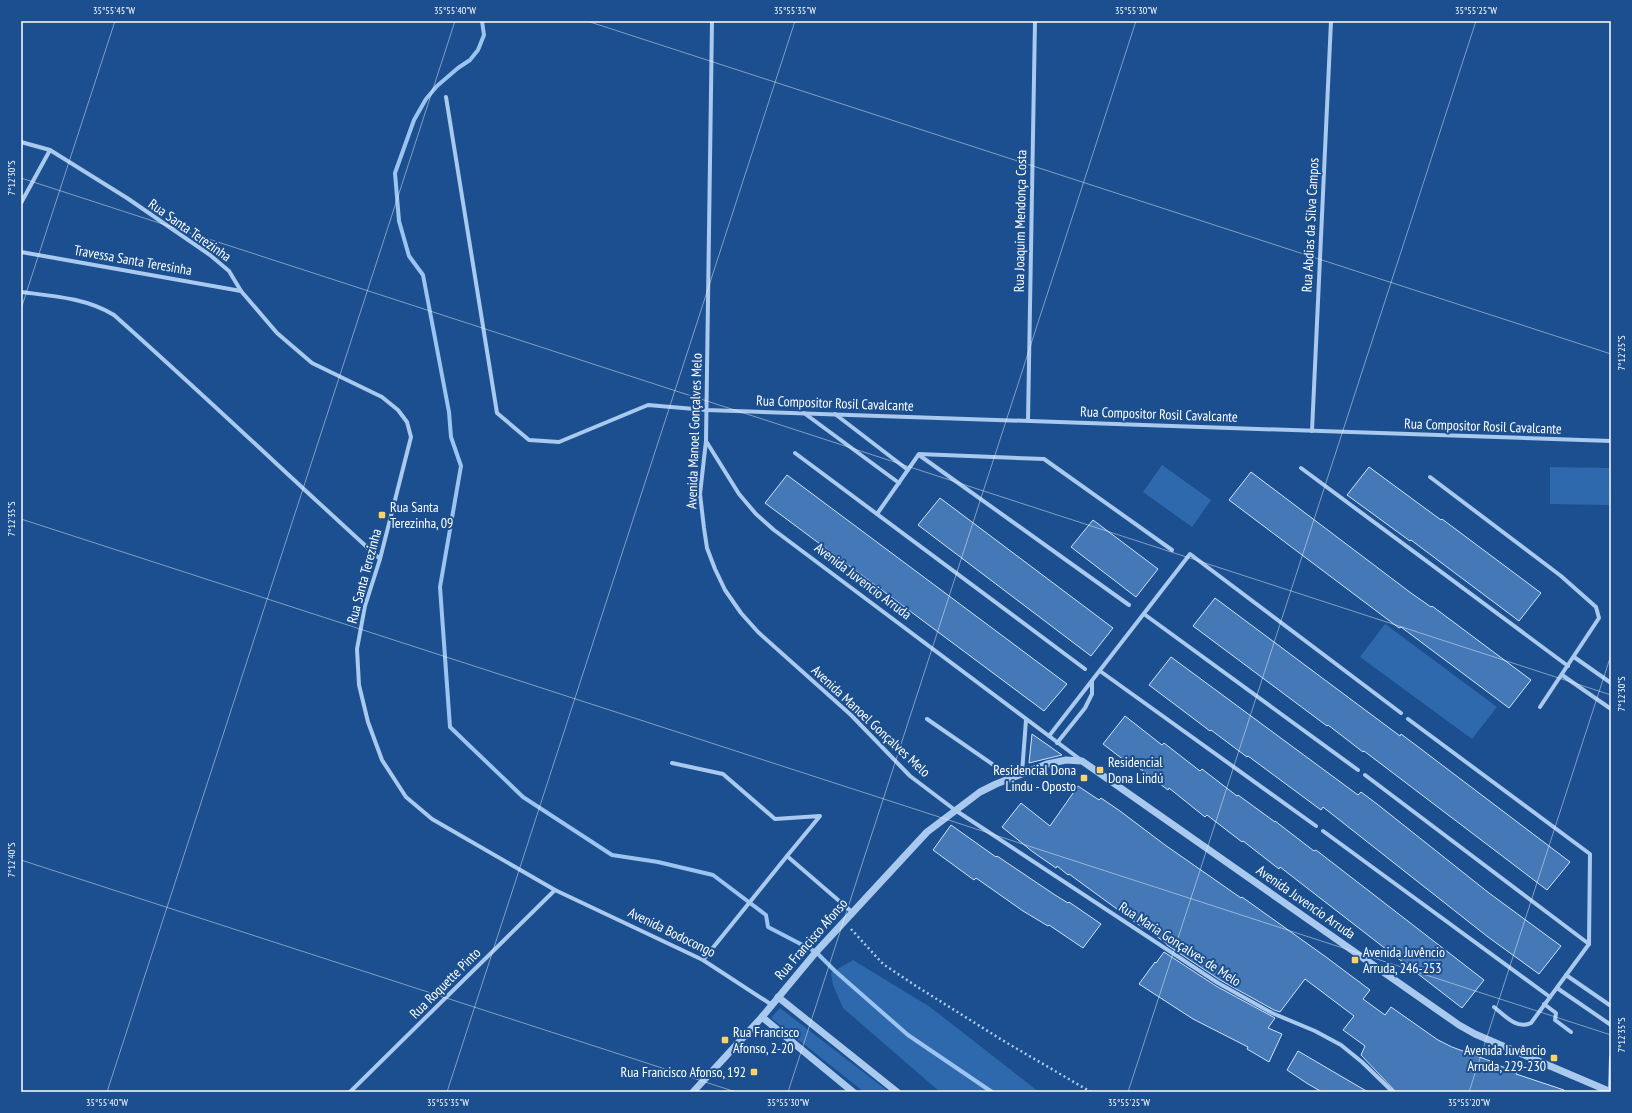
<svg xmlns="http://www.w3.org/2000/svg" width="1632" height="1113" viewBox="0 0 1632 1113" font-family="'PT Sans Narrow',sans-serif">
  <style>
    .green { fill: #2e69ad }
    .lines { fill: none; stroke-linecap: round; stroke-linejoin: round }
    .stream { stroke: #9cc4f0; stroke-width: 4 }
    .building { fill: #4478b7; stroke: #cfe3fa }
    .path { stroke: #a9c9ee; stroke-width: 2.5; stroke-dasharray: 2 3; stroke-linecap: butt }
    .minor { stroke: #a9c9ee; stroke-width: 4 }
    .tertiary { stroke: #a9c9ee; stroke-width: 7 }
    .ticks { fill: none; stroke: #fff; stroke-width: 1; stroke-opacity: 0.45 }
    .poi-dot { fill: #ffd166; stroke: #1b4f8f; stroke-width: 1.5 }
    .labels { text-anchor: middle; stroke-width: 4; stroke-linejoin: round; paint-order: stroke }
    .street-label { font-size: 14px; fill: #fff; stroke: #1b4f8f }
    .poi-label { font-size: 14px; fill: #fff; stroke: #1b4f8f; text-anchor: start }
    .neatline { fill: none; stroke: #fff; stroke-width: 1.5 }
    .ticks-label { font-size: 10px; text-anchor: middle; fill: #fff }
  </style>
  <rect width="100%" height="100%" fill="#1b4f8f"/>
  <g class="green">
    <path d="M1162,465l49,35 -19,27 -49,-35z"/>
    <path d="M1550,467l60,1 -1,37 -59,-1z"/>
    <path d="M1385,624l112,83 -25,32 -112,-82z"/>
    <path d="M853,960l77,47 109,85h-99l-97,-84 -10,-23 -2,-12z"/>
    <path d="M780,1008l109,84h-25l-93,-74z"/>
  </g>
  <g class="lines">
    <path class="stream" d="M482,21l2,14 -6,15 -8,10 -12,8 -21,18 -11,13 -12,21 -19,53 4,48 10,35 14,19 26,137 2,25 10,29 -21,121 10,140 73,70 89,58 46,7 55,13 53,40 2,12 48,25 19,19 73,64 84,57"/>
  </g>
  <g class="building">
    <path d="M1369,467l72,53 1,-1 99,74 -22,28 -108,-81 -1,1 -63,-46z"/>
    <path d="M1251,472l160,121 20,14 1,-1 99,74 -22,28 -108,-81 -2,1 -170,-128z"/>
    <path d="M787,475l280,209 -23,27 -279,-208z"/>
    <path d="M940,498l173,130 -22,28 -173,-131z"/>
    <path d="M1093,520l65,49 -22,28 -65,-50z"/>
    <path d="M1215,598l185,138 1,-2 16,12 153,116 -23,28 -183,-139 -1,1 -35,-27 -1,1 -134,-100z"/>
    <path d="M1171,657l187,138 3,-3 16,12 112,89 72,53 -22,28 -51,-37 -165,-130 -2,3 -73,-54 -1,1 -36,-27 -1,1 -61,-46z"/>
    <path d="M1125,716l37,29 2,-2 36,28 2,-2 35,27 1,-1 37,27v-1l39,30 2,-1 168,130 -22,28 -182,-141 -1,2 -36,-28 -1,1 -35,-27 -2,2 -36,-29 -1,2 -37,-28 -2,2 -26,-20z"/>
    <path d="M1032,734l30,21 -33,8z"/>
    <path d="M1078,786l21,14 2,-2 19,13 45,34 76,53 1,-1 84,60 44,33 -7,9 22,16 6,-8 47,33 14,7 41,15 -1,1 25,9 -1,2 48,16 -1,2h-167l-35,-37 4,-9 -22,-16 11,-14 -49,-37 -25,33 -6,-2 -54,-30 -53,-35v-1l-23,-17 -1,1 -11,-8 -63,-46 -1,1 -11,-9 -1,2 -23,-16 -31,-25 19,-24 29,23z"/>
    <path d="M951,825l45,32 1,-1 58,39 13,8 1,-1 32,22 -18,24 -34,-23 -1,1 -25,-15 -47,-33 -2,2 -41,-30z"/>
    <path d="M1164,952l52,34 59,32 -7,10 14,6 -13,28 -22,-13 1,-2 -55,-28 -54,-35 16,-22 1,1z"/>
    <path d="M1298,1051l70,41h-46l-14,-8 -21,-14z"/>
  </g>
  <g class="lines">
    <path class="path" d="M851,929l32,35 33,22 86,54 89,52"/>
    <g class="minor">
      <path d="M712,21l-6,420 -6,53 4,34 3,20 8,21 10,21 16,23 17,19 93,83 59,61 45,34 263,173 54,30 43,18 26,14 21,17 31,30"/>
      <path d="M446,97l51,316 32,27 30,2 89,-37 58,5 905,31"/>
      <path d="M21,142l29,8 77,48 83,57 19,16 12,20 36,42 35,30 70,34 16,13 9,12 4,15 -31,122 -15,47 -8,43 2,36 9,37 14,38 24,37 26,22 123,71 148,70 69,45"/>
      <path d="M21,203l29,-53"/>
      <path d="M21,252l220,39"/>
      <path d="M21,292c32,4 65,6 93,23 90,80 177,163 266,244"/>
      <path d="M804,413l95,70"/>
      <path d="M835,414l73,56"/>
      <path d="M1028,421l7,-400"/>
      <path d="M1312,431l19,-410"/>
      <path d="M706,441l33,53 17,20 18,16 307,230"/>
      <path d="M795,453l290,216"/>
      <path d="M919,455l210,150"/>
      <path d="M1301,468l267,198"/>
      <path d="M1430,477l131,99 35,31 3,11 -59,89"/>
      <path d="M877,514l42,-60 125,5 128,91"/>
      <path d="M1144,614l214,156"/>
      <path d="M1574,657l37,26"/>
      <path d="M1100,671l216,155"/>
      <path d="M1562,675l49,34"/>
      <path d="M927,719l84,58"/>
      <path d="M1408,719l182,135 -1,90 -58,79c-14,7 -27,-8 -37,-16"/>
      <path d="M1049,736l141,-182 211,159"/>
      <path d="M1057,743l28,-35 7,-14v-12"/>
      <path d="M672,763l51,11 52,45 45,-3 -33,40"/>
      <path d="M1022,773l4,-53"/>
      <path d="M1365,775l224,169"/>
      <path d="M1323,831l227,166"/>
      <path d="M703,960l84,-104 65,56"/>
      <path d="M1566,975l45,31"/>
      <path d="M1557,988l54,37"/>
      <path d="M1544,1004l12,9 -1,7 16,12"/>
      <path d="M350,1092l205,-202"/>
      <path d="M1610,1092l1,-35"/>
    </g>
    <g class="tertiary">
      <path d="M778,997l119,95"/>
      <path d="M762,1017l91,75"/>
      <path d="M693,1092l69,-75 54,-65 111,-120 53,-40 16,-8 51,-20 19,-4 16,1 377,264 16,9 136,58"/>
    </g>
  </g>
  <path class="ticks" d="M587,21l1024,333M21,178l1590,517M21,309l94,-288M21,519l1590,516M21,860l715,232M107,1092l348,-1071M447,1092l348,-1071M788,1092l348,-1071M1128,1092l348,-1071M1469,1092l142,-437"/>
  <g class="poi-dot">
    <rect x="378" y="511" width="8" height="8" rx="2"/>
    <rect x="1096" y="766" width="8" height="8" rx="2"/>
    <rect x="1080" y="774" width="8" height="8" rx="2"/>
    <rect x="1351" y="956" width="8" height="8" rx="2"/>
    <rect x="721" y="1036" width="8" height="8" rx="2"/>
    <rect x="1550" y="1054" width="8" height="8" rx="2"/>
    <rect x="750" y="1068" width="8" height="8" rx="2"/>
  </g>
  <g class="labels">
    <g class="street-label">
      <text transform="translate(1020 221) rotate(-89)" y="5">Rua Joaquim Mendonça Costa</text>
      <text transform="translate(1310 225) rotate(-87)" y="5">Rua Abdias da Silva Campos</text>
      <text transform="translate(190 230) rotate(35)" y="5">Rua Santa Terezinha</text>
      <text transform="translate(133 260) rotate(10)" y="5">Travessa Santa Teresinha</text>
      <text transform="translate(835 403) rotate(2)" y="5">Rua Compositor Rosil Cavalcante</text>
      <text transform="translate(1159 414) rotate(2)" y="5">Rua Compositor Rosil Cavalcante</text>
      <text transform="translate(1483 426) rotate(2)" y="5">Rua Compositor Rosil Cavalcante</text>
      <text transform="translate(694 431) rotate(-88)" y="5">Avenida Manoel Gonçalves Melo</text>
      <text transform="translate(364 576) rotate(-75)" y="5">Rua Santa Terezinha</text>
      <text transform="translate(863 581) rotate(37)" y="5">Avenida Juvencio Arruda</text>
      <text transform="translate(871 721) rotate(43)" y="5">Avenida Manoel Gonçalves Melo</text>
      <text transform="translate(1306 902) rotate(35)" y="5">Avenida Juvencio Arruda</text>
      <text transform="translate(672 932) rotate(26)" y="5">Avenida Bodocongo</text>
      <text transform="translate(811 939) rotate(-49)" y="5">Rua Francisco Afonso</text>
      <text transform="translate(1180 944) rotate(33)" y="5">Rua Maria Gonçalves de Melo</text>
      <text transform="translate(445 983) rotate(-45)" y="5">Rua Roquette Pinto</text>
    </g>
    <g class="poi-label">
      <text x="390" y="512">Rua Santa<tspan x="390" dy="16">Terezinha, 09</tspan></text>
      <text x="1108" y="767">Residencial<tspan x="1108" dy="16">Dona Lindú</tspan></text>
      <text x="1076" y="775" text-anchor="end">Residencial Dona<tspan x="1076" dy="16">Lindu - Oposto</tspan></text>
      <text x="1363" y="957">Avenida Juvêncio<tspan x="1363" dy="16">Arruda, 246-253</tspan></text>
      <text x="733" y="1037">Rua Francisco<tspan x="733" dy="16">Afonso, 2-20</tspan></text>
      <text x="1546" y="1055" text-anchor="end">Avenida Juvêncio<tspan x="1546" dy="16">Arruda, 229-230</tspan></text>
      <text x="746" y="1077" text-anchor="end">Rua Francisco Afonso, 192</text>
    </g>
  </g>
  <rect width="1632" height="1113" fill="none" stroke="#1b4f8f" stroke-width="44"/>
  <rect x="22" y="22" width="1588" height="1069" class="neatline"/>
  <g class="ticks-label">
    <text x="114" y="14">35°55'45"W</text>
    <text x="455" y="14">35°55'40"W</text>
    <text x="795" y="14">35°55'35"W</text>
    <text x="1136" y="14">35°55'30"W</text>
    <text x="1476" y="14">35°55'25"W</text>
    <text transform="translate(11 178) rotate(-90)" y="4">7°12'30"S</text>
    <text transform="translate(1621 353) rotate(-90)" y="4">7°12'25"S</text>
    <text transform="translate(11 519) rotate(-90)" y="4">7°12'35"S</text>
    <text transform="translate(1621 694) rotate(-90)" y="4">7°12'30"S</text>
    <text transform="translate(11 860) rotate(-90)" y="4">7°12'40"S</text>
    <text transform="translate(1621 1035) rotate(-90)" y="4">7°12'35"S</text>
    <text x="107" y="1106">35°55'40"W</text>
    <text x="448" y="1106">35°55'35"W</text>
    <text x="788" y="1106">35°55'30"W</text>
    <text x="1129" y="1106">35°55'25"W</text>
    <text x="1469" y="1106">35°55'20"W</text>
  </g>
</svg>
